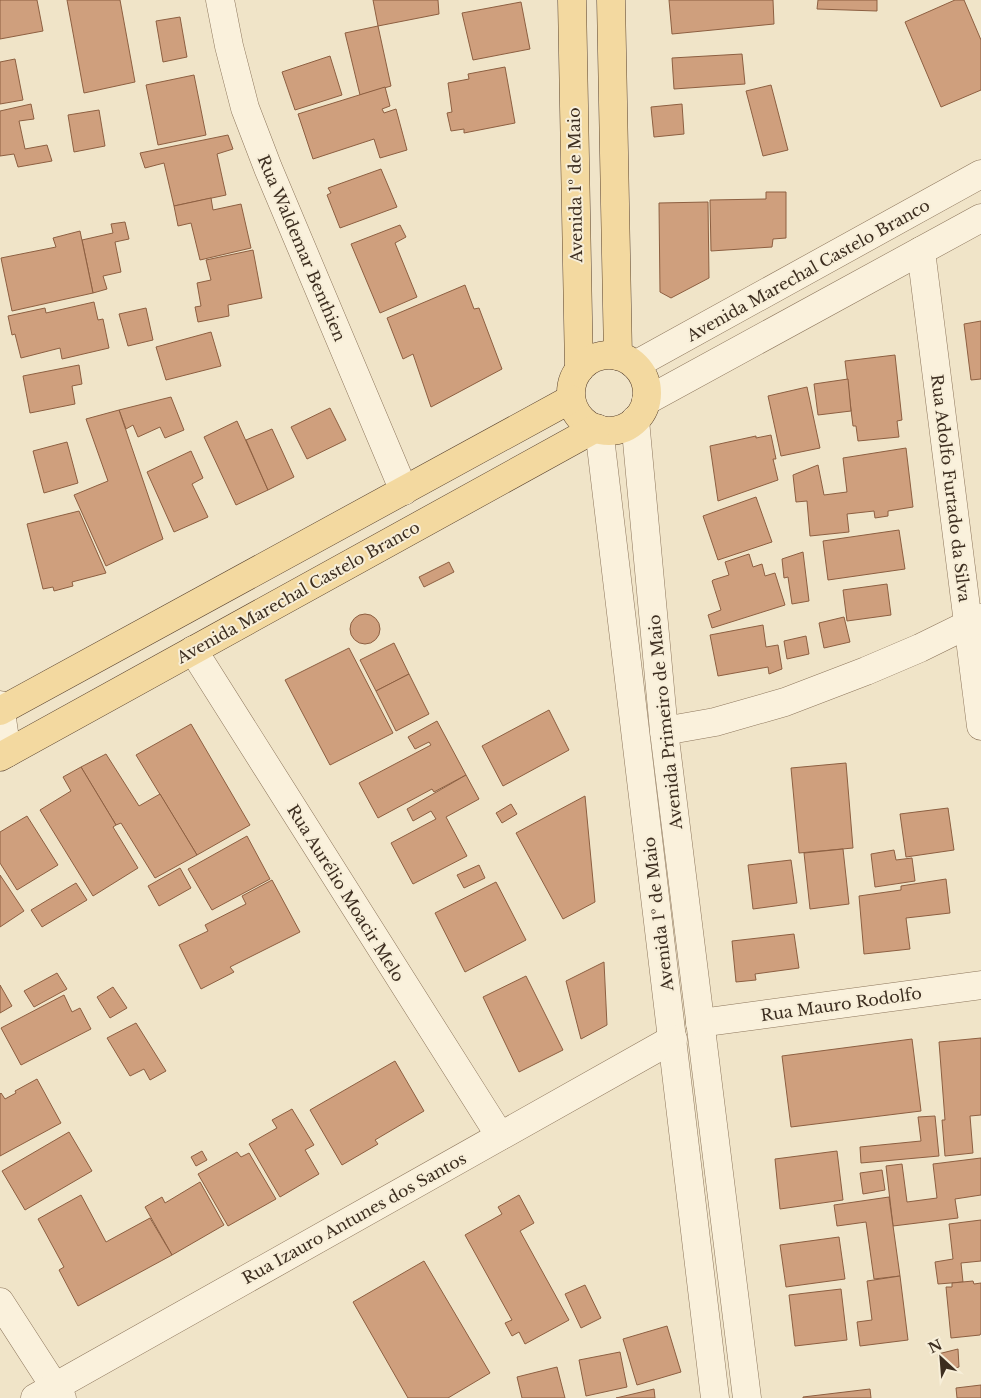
<svg xmlns="http://www.w3.org/2000/svg" width="981" height="1398" viewBox="0 0 981 1398" font-family="'Libre Baskerville',serif">
  <style>
    .building { fill: #cf9f7d; stroke: #8d5f41 }
    .lines { fill: none; stroke-linecap: round; stroke-linejoin: round }
    .minor-casing { stroke: #8d765c; stroke-width: 29 }
    .major-casing { stroke: #5b4430; stroke-width: 29 }
    .minor { stroke: #faf1dc; stroke-width: 28 }
    .major { stroke: #f3d9a0; stroke-width: 28 }
    .labels { text-anchor: middle; stroke-width: 4; stroke-linejoin: round; paint-order: stroke }
    .street-label { font-size: 16px; fill: #3d2e20; stroke: #f7eed8 }
  </style>
  <rect width="100%" height="100%" fill="#f0e4c8"/>
  <g class="building">
    <path d="M0,0h37l6,31 -43,8z"/>
    <path d="M67,0h53l15,82 -51,11z"/>
    <path d="M373,0h65l1,14 -61,12z"/>
    <path d="M669,0h104l1,24 -102,10z"/>
    <path d="M818,0h59v11l-60,-2z"/>
    <path d="M955,0h9l17,40v50l-40,17 -36,-85z"/>
    <path d="M521,2l9,47 -57,11 -11,-47z"/>
    <path d="M180,17l7,40 -24,5 -7,-41z"/>
    <path d="M378,26l13,60 -31,9 -15,-62z"/>
    <path d="M742,54l3,30 -71,5 -2,-31z"/>
    <path d="M330,56l12,39 -47,15 -13,-38z"/>
    <path d="M15,59l8,41 -23,4v-42z"/>
    <path d="M505,67l10,56 -51,10v-4l-13,2 -4,-18 5,-1 -4,-29 21,-4 -1,-5z"/>
    <path d="M194,75l12,60 -48,10 -12,-60z"/>
    <path d="M771,85l17,65 -25,6 -17,-65z"/>
    <path d="M385,87l5,19 -8,3 2,4 12,-4 11,41 -27,8 -6,-19 -61,20 -15,-45z"/>
    <path d="M31,104l3,15 -15,2 6,28 22,-4 5,16 -34,6 -4,-13 -14,2v-45z"/>
    <path d="M682,104l2,30 -30,3 -3,-30z"/>
    <path d="M99,110l6,36 -31,6 -6,-37z"/>
    <path d="M228,135l5,14 -16,5 9,41 -52,11 -10,-43 -19,5 -5,-15z"/>
    <path d="M381,169l16,38 -57,21 -13,-33 4,-2 -3,-5z"/>
    <path d="M766,192h20v46l-13,1 -1,8 -61,4 -1,-51 56,-1z"/>
    <path d="M211,198l2,12 28,-6 10,44 -51,12 -9,-37 -13,3 -4,-20z"/>
    <path d="M708,202l1,76 -38,20 -11,-6 -1,-89z"/>
    <path d="M125,222l4,17 -14,3 6,30 -18,4 4,13 -14,4 -11,-53 31,-7 -2,-9z"/>
    <path d="M400,225l6,12 -11,6 22,54 -37,16 -29,-69z"/>
    <path d="M80,231l13,62 -81,18 -11,-53 55,-11 -3,-9z"/>
    <path d="M253,250l9,48 -34,7 1,11 -31,6 -3,-15 6,-1 -4,-23 14,-3 -5,-20z"/>
    <path d="M465,285l9,24 5,-1 23,61 -71,38 -18,-53 -10,5 -16,-41z"/>
    <path d="M94,302l4,18 5,-1 6,29 -47,11 -2,-11 -39,10 -6,-24 -3,1 -4,-19 37,-8 1,5z"/>
    <path d="M146,308l7,32 -25,6 -9,-32z"/>
    <path d="M981,321v58l-10,1 -7,-56z"/>
    <path d="M211,332l10,34 -55,14 -10,-33z"/>
    <path d="M895,355l7,65 -5,1 2,16 -41,4 -2,-15h-3l-8,-65z"/>
    <path d="M79,365l3,19 -10,2 3,18 -45,9 -7,-37z"/>
    <path d="M848,379l3,32 -33,4 -4,-31z"/>
    <path d="M807,387l13,61 -39,8 -13,-60z"/>
    <path d="M171,397l13,33 -19,8 -5,-11 -22,10 -5,-12 -7,4 -7,-19z"/>
    <path d="M330,408l16,32 -39,19 -16,-32z"/>
    <path d="M119,410l44,129 -57,27 -32,-71 34,-14 -22,-62z"/>
    <path d="M237,421l31,69 -32,15 -32,-68z"/>
    <path d="M272,429l22,48 -26,13 -22,-50z"/>
    <path d="M771,435l5,24h-3l5,21 -60,21 -8,-55 46,-10v2z"/>
    <path d="M67,442l11,41 -34,10 -11,-42z"/>
    <path d="M906,448l7,59 -25,4v5l-13,2 -1,-7 -27,3 2,18 -39,4 -3,-35 -11,1 -3,-27 25,-10 6,30 23,-3 -4,-34z"/>
    <path d="M191,451l12,27 -11,6 16,33 -34,15 -27,-60z"/>
    <path d="M756,497l16,45 -54,18 -15,-44z"/>
    <path d="M79,511l27,62 -34,9 1,4 -19,5 -1,-4 -10,2 -16,-65z"/>
    <path d="M899,530l6,39 -77,11 -5,-39z"/>
    <path d="M803,552l6,49 -17,3 -4,-27 -4,1 -2,-19z"/>
    <path d="M749,554l4,13 9,-3 3,12 10,-3 10,32 -73,23 -4,-13 13,-5 -9,-29 1,-1 16,-5 -4,-13z"/>
    <path d="M449,562l5,10 -30,15 -5,-10z"/>
    <path d="M887,584l4,31 -44,6 -4,-31z"/>
    <circle cx="365" cy="629" r="15"/>
    <path d="M844,617l6,25 -26,6 -5,-25z"/>
    <path d="M763,625l3,22 12,-2 4,24 -13,5 -1,-7 -50,9 -8,-41z"/>
    <path d="M806,636l3,18 -22,5 -3,-18z"/>
    <path d="M394,643l15,31 -33,17 -16,-31z"/>
    <path d="M349,648l44,85 -63,32 -45,-85z"/>
    <path d="M409,674l20,40 -33,17 -20,-40z"/>
    <path d="M549,710l20,40 -66,36 -21,-40z"/>
    <path d="M437,721l29,54 -32,17 -2,-3 -54,29 -19,-35 72,-38 -2,-3 -14,7 -7,-12z"/>
    <path d="M191,724l59,101 -53,30 -61,-100z"/>
    <path d="M106,754l33,52 21,-12 37,61 -42,23 -34,-55 -5,2 -35,-58z"/>
    <path d="M846,763l7,85 -54,5 -8,-85z"/>
    <path d="M81,767l35,58 -3,2 25,41 -45,28 -53,-86 31,-19 -8,-14z"/>
    <path d="M466,775l13,24 -33,18 21,39 -54,28 -22,-41 45,-24 -5,-8 -18,10 -6,-12z"/>
    <path d="M585,796l10,106 -32,17 -47,-86z"/>
    <path d="M511,804l6,10 -15,9 -6,-10z"/>
    <path d="M948,808l6,42 -48,7 -6,-43z"/>
    <path d="M27,816l31,49 -41,25 -17,-27v-31z"/>
    <path d="M247,836l23,43 -58,31 -24,-41z"/>
    <path d="M843,849l6,55 -39,5 -6,-56z"/>
    <path d="M894,850l2,10 16,-2 3,23 -40,6 -4,-33z"/>
    <path d="M791,860l6,43 -44,6 -5,-44z"/>
    <path d="M479,865l6,13 -21,10 -7,-13z"/>
    <path d="M180,868l11,20 -32,18 -11,-20z"/>
    <path d="M0,875l24,36 -24,16z"/>
    <path d="M946,879l4,34 -44,5 4,31 -46,5 -5,-58 42,-6v-4z"/>
    <path d="M272,880l28,52 -70,35 4,5 -33,17 -22,-44 29,-14 -3,-6 41,-21 -4,-8z"/>
    <path d="M496,882l30,58 -61,32 -30,-59z"/>
    <path d="M76,883l11,17 -45,27 -11,-17z"/>
    <path d="M794,934l5,34 -44,6 1,6 -20,2 -4,-41z"/>
    <path d="M604,962l3,63 -26,14 -15,-58z"/>
    <path d="M57,973l10,16 -33,18 -10,-16z"/>
    <path d="M526,976l37,74 -44,22 -36,-75z"/>
    <path d="M0,985l12,21 -12,7z"/>
    <path d="M113,987l14,21 -17,10 -13,-21z"/>
    <path d="M64,995l8,17 8,-4 11,21 -70,36 -20,-37z"/>
    <path d="M136,1023l30,48 -16,9 -6,-11 -14,7 -23,-38z"/>
    <path d="M981,1038v77l-11,1 3,37 -28,3 -3,-36h3l-6,-78z"/>
    <path d="M912,1039l9,72 -130,16 -9,-71z"/>
    <path d="M395,1061l29,50 -49,29 3,4 -36,21 -32,-55z"/>
    <path d="M37,1079l24,44 -61,33v-62l1,-1 4,6 11,-6 -1,-2z"/>
    <path d="M292,1109l22,36 -9,5 14,24 -39,23 -31,-53 28,-16 -5,-8z"/>
    <path d="M935,1116l4,40 -78,7 -1,-16 61,-6 -3,-24z"/>
    <path d="M69,1132l23,39 -67,39 -23,-39z"/>
    <path d="M202,1151l5,9 -11,6 -5,-9z"/>
    <path d="M837,1151l6,49 -63,9 -5,-50z"/>
    <path d="M237,1152l4,5 8,-4 27,46 -48,27 -30,-52z"/>
    <path d="M981,1158v37l-26,4 3,19 -65,8 -7,-60 16,-2 5,38 30,-4 -4,-34z"/>
    <path d="M882,1170l3,20 -22,4 -3,-21z"/>
    <path d="M200,1182l24,43 -52,30 -27,-48 17,-10 3,6z"/>
    <path d="M81,1195l25,47 44,-24 22,37 -94,51 -19,-36 5,-3 -26,-48z"/>
    <path d="M519,1195l15,28 -14,8 49,89 -44,24 -6,-12 -7,4 -7,-13 7,-3 -47,-85 37,-21 -4,-7z"/>
    <path d="M889,1197l11,79 -26,3 -8,-57 -29,4 -3,-21z"/>
    <path d="M981,1220v41l-20,2 2,19 -25,2 -3,-22 18,-3 -4,-35z"/>
    <path d="M839,1237l6,42 -59,8 -6,-42z"/>
    <path d="M424,1261l66,112 -42,25h-40l-55,-96z"/>
    <path d="M900,1276l8,64 -48,6 -3,-24 15,-2 -5,-39z"/>
    <path d="M973,1281l1,3 7,-1v50l-1,2 -29,3 -5,-51h6v-4z"/>
    <path d="M585,1285l16,33 -20,10 -16,-34z"/>
    <path d="M841,1289l6,51 -52,6 -6,-51z"/>
    <path d="M667,1326l14,46 -44,13 -14,-46z"/>
    <path d="M958,1349l1,18 -19,5 -2,-18z"/>
    <path d="M620,1352l7,35 -41,9 -7,-36z"/>
    <path d="M557,1367l8,31h-43l-5,-21z"/>
    <path d="M981,1385v13h-24l-1,-10z"/>
    <path d="M654,1389l1,9h-39z"/>
    <path d="M870,1389l1,9h-68v-1z"/>
  </g>
  <g class="lines">
    <defs>
      <g id="minor">
        <path d="M220,0l9,46 16,62 23,60 136,323"/>
        <path d="M921,251l60,475"/>
        <path d="M635,365l346,-191"/>
        <path d="M646,401l335,-183"/>
        <path d="M635,420l29,311 83,667"/>
        <path d="M599,429l116,969"/>
        <path d="M193,650l307,486"/>
        <path d="M0,705l7,48"/>
        <path d="M664,731l51,-9 70,-20 81,-31 54,-23 61,-30"/>
        <path d="M700,1023l281,-38"/>
        <path d="M0,1302l62,96"/>
        <path d="M35,1398l638,-359"/>
      </g>
      <g id="major">
        <path d="M572,0l7,370"/>
        <path d="M611,0l7,356"/>
        <circle cx="609" cy="393" r="38"/>
        <path d="M0,711l571,-312"/>
        <path d="M0,757l596,-329"/>
      </g>
    </defs>
    <use href="#minor" class="minor-casing"/>
    <use href="#major" class="major-casing"/>
    <use href="#minor" class="minor"/>
    <use href="#major" class="major"/>
  </g>
  <g class="labels">
    <g class="street-label">
      <text transform="translate(575 185) rotate(-91)" y="6">Avenida 1º de Maio</text>
      <text transform="translate(302 248) rotate(67)" y="6">Rua Waldemar Benthien</text>
      <text transform="translate(808 270) rotate(-29)" y="6">Avenida Marechal Castelo Branco</text>
      <text transform="translate(951 488) rotate(83)" y="6">Rua Adolfo Furtado da Silva</text>
      <text transform="translate(298 592) rotate(-29)" y="6">Avenida Marechal Castelo Branco</text>
      <text transform="translate(665 722) rotate(-96)" y="6">Avenida Primeiro de Maio</text>
      <text transform="translate(346 893) rotate(58)" y="6">Rua Aurélio Moacir Melo</text>
      <text transform="translate(658 914) rotate(-97)" y="6">Avenida 1º de Maio</text>
      <text transform="translate(841 1004) rotate(-8)" y="6">Rua Mauro Rodolfo</text>
      <text transform="translate(354 1218) rotate(-29)" y="6">Rua Izauro Antunes dos Santos</text>
    </g>
  </g>
  <g transform="translate(941 1358) rotate(334)" stroke="#f7eed8" stroke-width="4" paint-order="stroke">
  <path d="M0-4L9 19L0 12L-9 19Z" fill="#3d2e20"/>
  <text y="-8" font-size="14" font-weight="bold" text-anchor="middle" fill="#3d2e20">N</text>
  </g>
</svg>
